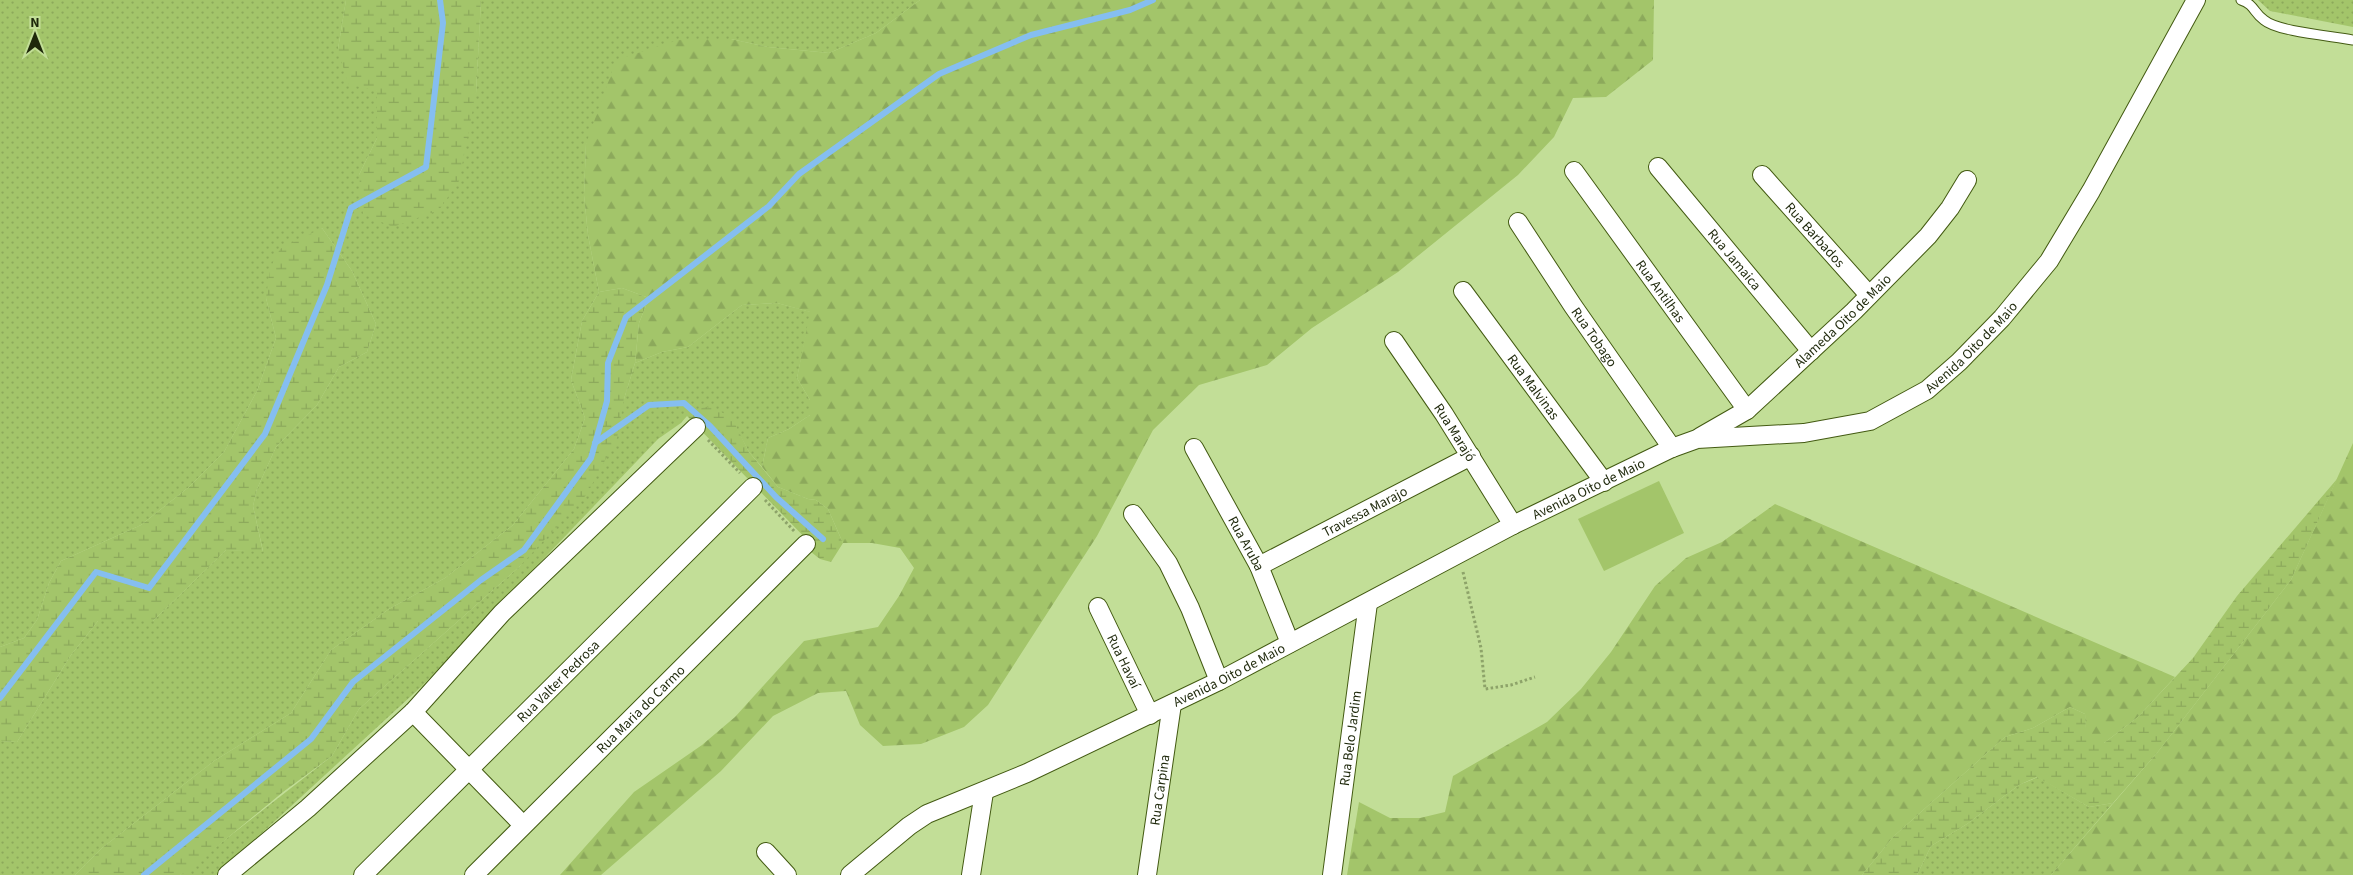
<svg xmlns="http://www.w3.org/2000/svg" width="2353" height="875" viewBox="0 0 2353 875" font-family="'Source Sans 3',sans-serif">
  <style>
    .grass { fill: url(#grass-dots) }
    .forest { fill: url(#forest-firs) }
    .wetland { fill: url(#wetland-marsh) }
    .park { fill: #a3c56a }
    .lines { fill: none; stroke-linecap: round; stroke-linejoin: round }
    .stream { stroke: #85bef0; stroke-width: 6 }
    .lane-casing { stroke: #435a12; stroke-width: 11 }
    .street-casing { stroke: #435a12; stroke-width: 20 }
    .path { stroke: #8da369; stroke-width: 3; stroke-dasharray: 2.5 2.5; stroke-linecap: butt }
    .lane { stroke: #fff; stroke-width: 9 }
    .street { stroke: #fff; stroke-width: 18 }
    .labels { text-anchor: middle; stroke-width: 4.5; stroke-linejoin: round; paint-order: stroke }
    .street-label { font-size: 14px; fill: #1e280b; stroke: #c2de97 }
  </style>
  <defs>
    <pattern id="grass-dots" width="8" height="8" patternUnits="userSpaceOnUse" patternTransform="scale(1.25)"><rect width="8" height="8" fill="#a3c56a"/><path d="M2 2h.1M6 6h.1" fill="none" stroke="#8ca95b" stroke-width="1.8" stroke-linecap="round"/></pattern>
    <pattern id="forest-firs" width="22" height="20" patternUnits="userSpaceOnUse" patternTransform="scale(1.25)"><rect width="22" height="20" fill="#a3c56a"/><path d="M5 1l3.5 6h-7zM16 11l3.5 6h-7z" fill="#8ca95b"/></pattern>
    <pattern id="wetland-marsh" width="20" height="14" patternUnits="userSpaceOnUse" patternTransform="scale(1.25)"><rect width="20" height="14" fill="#a3c56a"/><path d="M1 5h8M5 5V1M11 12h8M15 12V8" fill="none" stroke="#8ca95b"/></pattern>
  </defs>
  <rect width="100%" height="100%" fill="#c2de97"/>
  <g class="grass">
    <path d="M0,0h346l-8,49 39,42v47l-18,37 117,-82 5,-93h439l-44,33 -47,20 -61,-6 -37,-8 -145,105 -2,51 4,40 11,57 -17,29 -11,59 14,38 -11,31 -61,76 -68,53 -56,31 -58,41 -40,63 -77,48 -112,87 -27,27h-75v-134l17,1 54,-87 27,-34h55l73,-71 37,1 -10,-45 4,-17 19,-42 41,-42 22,-38 28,-15 9,-28 -24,-53 -30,-43 -56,70 10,40 -19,53 -33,61 -35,35 -48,38 -80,36 -12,22 -12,37 -13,18 -24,9z"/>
    <path d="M2258,0h95v27l-83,-16z"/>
    <path d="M777,303l34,9 -14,66 13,22v15l-21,14 -21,9 -6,29 -13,-15 -18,-34 -44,-2 -6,7 -23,16 -236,247 -206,189h-36l152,-119 27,-47 161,-143 104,-167 11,-36 27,-11 26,-5 54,-42z"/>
    <path d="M2038,777l51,30 24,-4 -62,72h-134l14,-29 36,-22 52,-39z"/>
  </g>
  <g class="forest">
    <path d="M920,0h734l-1,60 -47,37 -33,1 -19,39 -36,38 -120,97 -86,56 -45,37 -68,20 -46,45 -56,106 -109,169 -24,22 -43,17 -38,2 -23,-21 -14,-34 -28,2 -45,23 -52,55 -120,104h-41l74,-83 68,-47 33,-28 69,-76 74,-14 21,-31 15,-28 -14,-20 -28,-5h-29l-15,-34 -12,-9 -8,-1 -30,-12 -16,-20 6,-29 21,-9 21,-14v-15l-13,-22 13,-66 -33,-9 -35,2 -54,42 -26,5 -27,11 4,-40 10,-25 -27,-10 -23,4 -11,-57 -4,-40 2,-51 30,-84 62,-20 53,-1 37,8 61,6 47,-20z"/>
    <path d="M2353,443v432h-302l106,-122 134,-173z"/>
    <path d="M1775,504l400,173 -37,40 -34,26h-18l-1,-29 -15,-7 -37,21 -28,9 -111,99 -32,39h-515l12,-73 31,16h30l25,-6 8,-36 94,-54 34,-33 30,-37 44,-66 31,-28 36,-16z"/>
  </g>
  <g class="wetland">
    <path d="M346,0h135l-5,93 -17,88 -20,29 -46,17 -30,-13 -4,-39 18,-37v-47l-29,-7 -10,-35z"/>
    <path d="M322,228l30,43 24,53 -9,28 -28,15 -22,38 -41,42 -19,42 -4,17 10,46 -37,-2 -73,71h-55l-27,34 -54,87 -17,-1v-94l24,-9 13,-18 12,-37 12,-22 80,-36 48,-38 35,-35 33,-61 19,-53 -10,-40 4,-30 10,-19z"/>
    <path d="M622,288l27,10 -10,25 -4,40 -11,36 -7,39 -30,56 -67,72 -161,143 -27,47 -49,36 -93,77 -10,6h-105l27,-27 112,-87 77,-48 40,-63 58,-41 56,-31 68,-53 61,-76 11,-31 -14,-38 11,-59 17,-29z"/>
    <path d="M704,407l10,1 18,10 17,34 29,35 30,12 8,1 12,9 15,34 -12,19 -11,-3 -9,-7 2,-6 -126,-130z"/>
    <path d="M2337,479l-46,101 -134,173 -44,50 -24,4 -52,-30 -18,8 -52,39 -36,22 -14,29h-55l32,-39 111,-99 28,-9 37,-21 15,7 2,29h17l34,-26 55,-59 44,-62z"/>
  </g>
  <path class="park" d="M1659,481l25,52 -80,38 -26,-52z"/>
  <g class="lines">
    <g class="stream">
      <path d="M595,443l54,-38 35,-2 26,23 66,71 47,42"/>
      <path d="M0,698l96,-126 53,16 116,-154 62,-149 24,-77 75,-41 17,-144 -3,-23"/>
      <path d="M144,875l167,-136 42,-57 128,-102 43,-30 67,-92 16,-57 1,-38 18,-46 143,-111 30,-32 140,-100 92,-39 99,-25 23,-10"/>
    </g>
    <defs>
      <path id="lane" d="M2241,0c14,5 12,12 23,20 14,12 69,16 89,20"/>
      <g id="street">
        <path id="s1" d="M1658,167l153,184"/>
        <path id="s2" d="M1574,171l173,239"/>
        <path id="s3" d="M1762,175l107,120"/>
        <path id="s4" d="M1518,222l55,84 99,142"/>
        <path id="s5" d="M1463,291l141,191"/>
        <path id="s6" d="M1394,341l50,73 69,111"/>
        <path id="s7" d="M1700,437l47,-27 107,-99 74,-75 22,-28 17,-28"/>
        <path id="s8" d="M1194,448l65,118 31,77"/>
        <path d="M1133,514l35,49 22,45 29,73"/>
        <path id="s9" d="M1259,566l212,-110"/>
        <path id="s10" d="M1098,607l52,108"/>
        <path d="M413,712l110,113"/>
        <path d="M766,852l21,23"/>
        <path d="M227,875l81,-67 105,-96 89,-99 194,-186"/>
        <path id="s11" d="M363,875l390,-388"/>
        <path id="s12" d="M474,875l332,-331"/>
        <path id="s13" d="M850,875l59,-49 18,-12 100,-41 192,-92 294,-156 159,-77 25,-9 107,-6 66,-12 57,-31 32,-28 43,-44 47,-57 42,-70 105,-191"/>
        <path d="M971,875l13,-83"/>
        <path id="s14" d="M1147,875l25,-171"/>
        <path id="s15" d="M1332,875l36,-272"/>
      </g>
    </defs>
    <use href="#lane" class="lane-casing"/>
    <use href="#street" class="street-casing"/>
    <g class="path">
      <path d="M708,440l32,33"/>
      <path d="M765,500l30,32"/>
      <path d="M1463,572l18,76 4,41 26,-4 24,-8"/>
    </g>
    <use href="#lane" class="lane"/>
    <use href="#street" class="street"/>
  </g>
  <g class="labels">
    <g class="street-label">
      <text dy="5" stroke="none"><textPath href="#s3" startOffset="80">Rua Barbados</textPath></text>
      <text dy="5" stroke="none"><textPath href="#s1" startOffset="120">Rua Jamaica</textPath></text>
      <text dy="5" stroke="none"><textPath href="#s2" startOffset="148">Rua Antilhas</textPath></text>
      <text dy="5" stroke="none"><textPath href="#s7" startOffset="185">Alameda Oito de Maio</textPath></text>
      <text dy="5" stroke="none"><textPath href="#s4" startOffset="138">Rua Tobago</textPath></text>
      <text dy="5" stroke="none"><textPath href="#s13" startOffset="1256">Avenida Oito de Maio</textPath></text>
      <text dy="5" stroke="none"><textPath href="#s5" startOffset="119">Rua Malvinas</textPath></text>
      <text dy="5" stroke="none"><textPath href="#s6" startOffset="110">Rua Marajó</textPath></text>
      <text dy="5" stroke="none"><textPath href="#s13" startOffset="836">Avenida Oito de Maio</textPath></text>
      <text dy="5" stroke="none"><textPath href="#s9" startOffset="119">Travessa Marajo</textPath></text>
      <text dy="5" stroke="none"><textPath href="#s8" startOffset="109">Rua Aruba</textPath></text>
      <text dy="5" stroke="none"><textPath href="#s10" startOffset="60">Rua Havaí</textPath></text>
      <text dy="5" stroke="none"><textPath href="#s13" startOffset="431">Avenida Oito de Maio</textPath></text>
      <text dy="5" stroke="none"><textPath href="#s11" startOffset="275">Rua Valter Pedrosa</textPath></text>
      <text dy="5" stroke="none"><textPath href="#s12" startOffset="235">Rua Maria do Carmo</textPath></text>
      <text dy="5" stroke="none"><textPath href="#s15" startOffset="138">Rua Belo Jardim</textPath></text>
      <text dy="5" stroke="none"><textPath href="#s14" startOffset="86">Rua Carpina</textPath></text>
    </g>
  </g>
  <g transform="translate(35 35)" stroke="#c2de97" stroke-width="4" paint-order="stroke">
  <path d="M0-4L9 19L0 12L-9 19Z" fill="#1e280b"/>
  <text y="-8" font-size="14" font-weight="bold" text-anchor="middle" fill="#1e280b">N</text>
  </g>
</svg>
